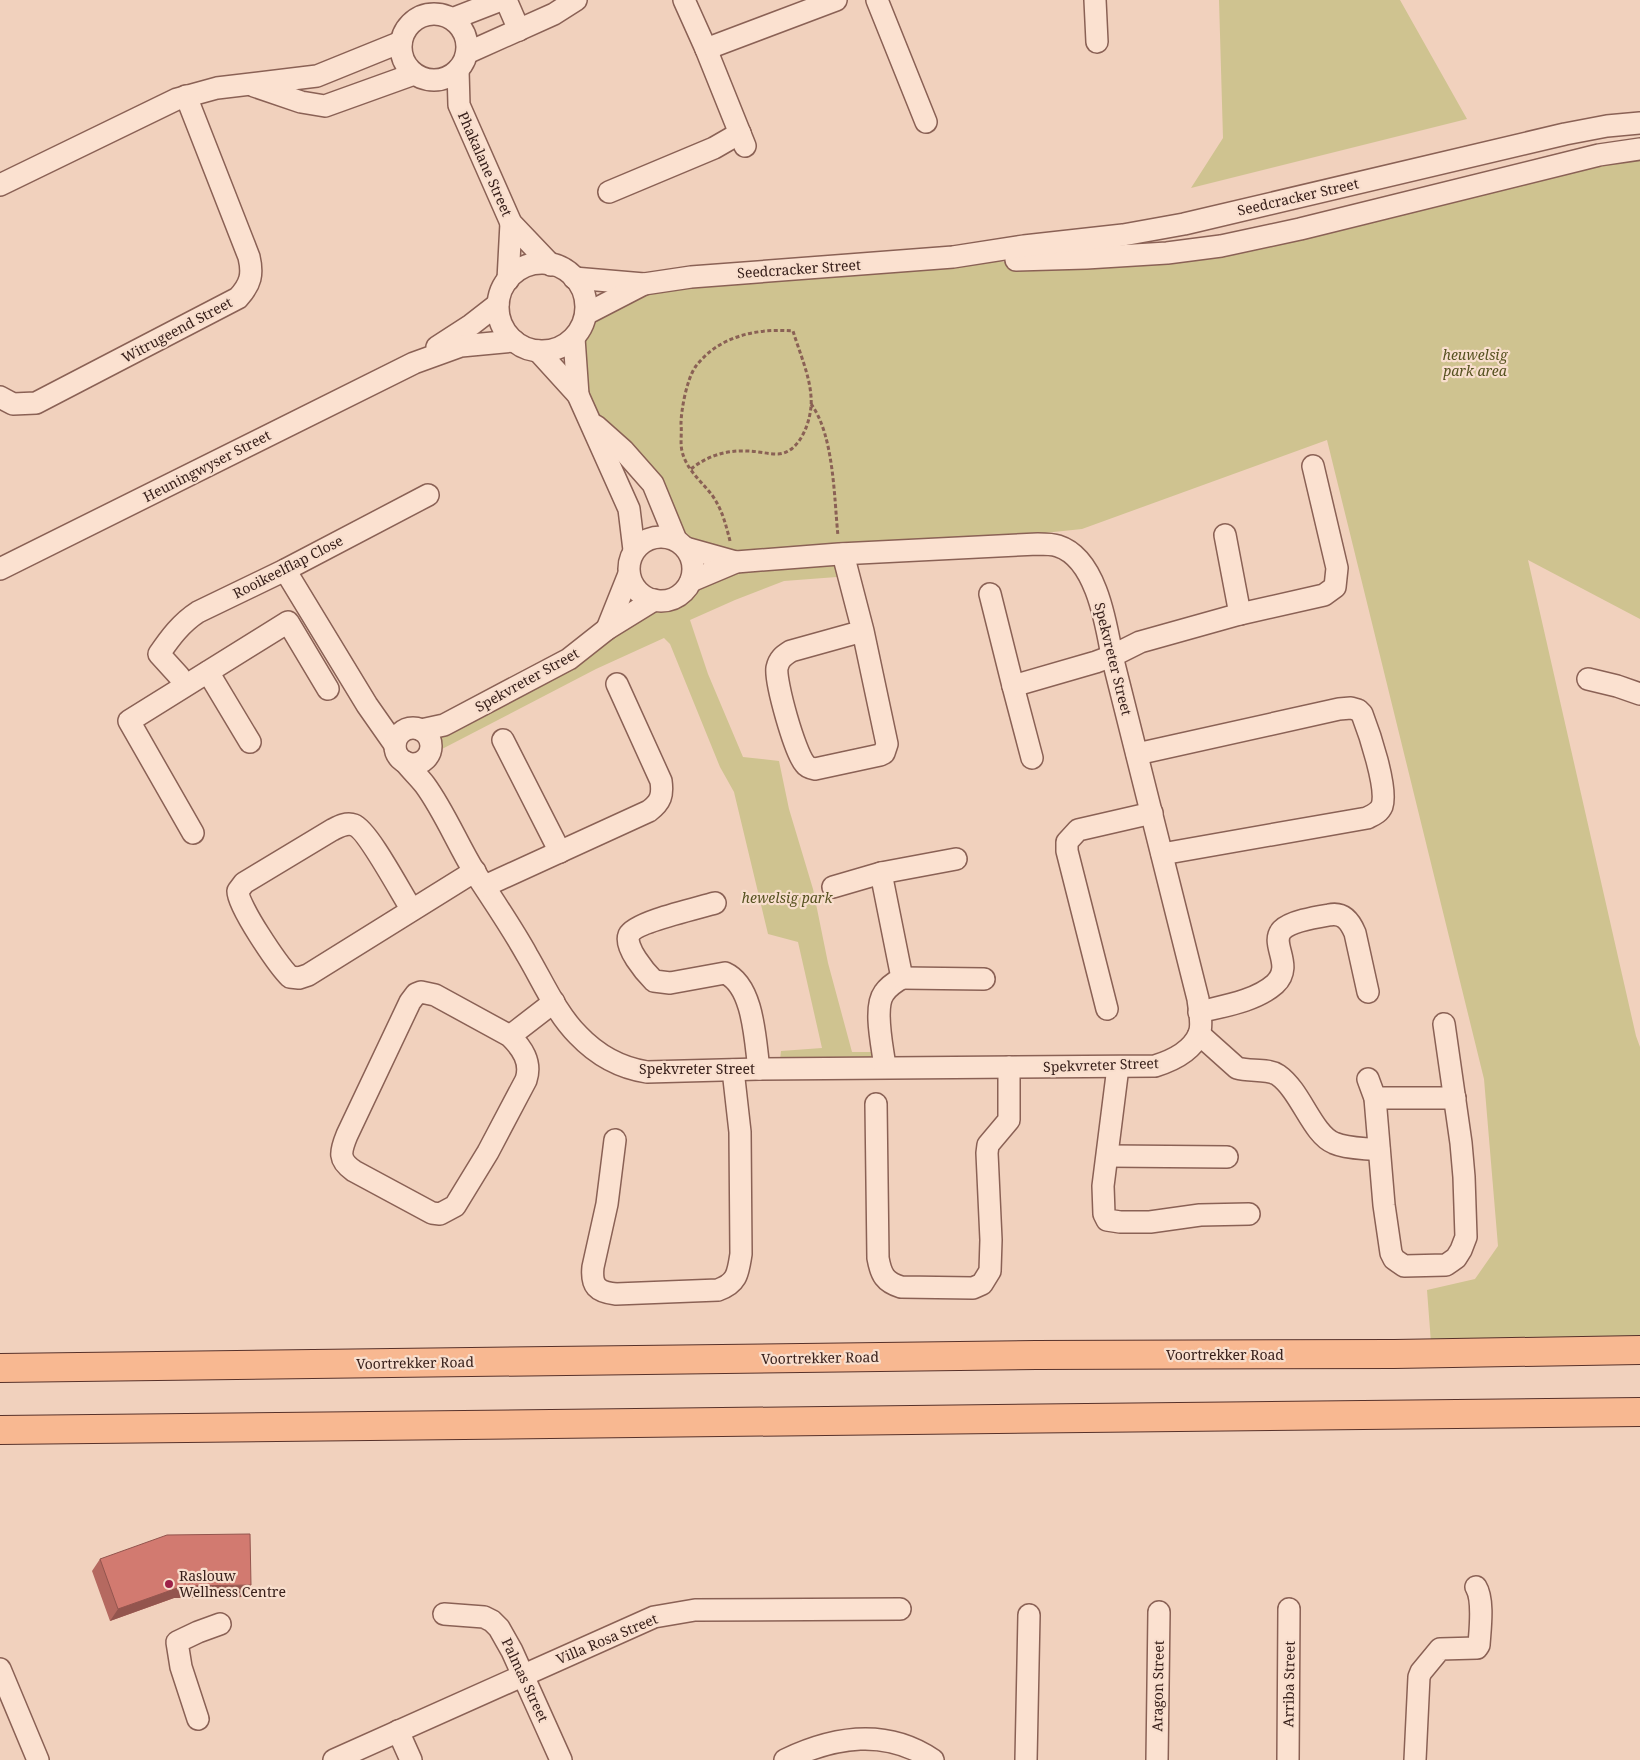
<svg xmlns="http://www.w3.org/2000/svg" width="1640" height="1760" viewBox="0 0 1640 1760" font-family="'Noto Serif',serif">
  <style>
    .green { fill: #cfc390 }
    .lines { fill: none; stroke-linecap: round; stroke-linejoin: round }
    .minor-casing { stroke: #8a6155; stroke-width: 24 }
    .major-casing { stroke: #57312a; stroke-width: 30 }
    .path { stroke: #8a6155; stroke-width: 3; stroke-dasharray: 4 2.5; stroke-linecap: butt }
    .minor { stroke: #fbe1d0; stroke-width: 21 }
    .major { stroke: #f8b891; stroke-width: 28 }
    .wall { fill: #b56960 }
    .shaded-wall { fill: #93554e }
    .building { fill: #d27a70; stroke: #93554e }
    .poi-dot { fill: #9d2148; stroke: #f8decd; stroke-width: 2 }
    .labels { text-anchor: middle; stroke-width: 4.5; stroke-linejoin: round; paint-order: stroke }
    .street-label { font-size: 14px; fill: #38201b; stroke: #f8decd }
    .park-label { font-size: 14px; font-style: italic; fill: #565220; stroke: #f8decd }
    .poi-label { font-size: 14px; fill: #38201b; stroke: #f8decd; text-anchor: start }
  </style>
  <rect width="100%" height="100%" fill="#f1d1bd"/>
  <g class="green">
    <path d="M1219,0h181l67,119 -276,69 32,-50z"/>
    <path d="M1640,151v468l-112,-59 108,476 4,11v293l-209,3 -4,-53 48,-11 23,-33 -14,-167 -157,-639 -245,89 -238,25 6,22 -66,5 -49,19 -45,20 18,54 35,83 36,4 10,48 24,80 15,74 24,89h23l-2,15 -94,2 2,-18 41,-3 -24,-106 -30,-8 -34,-142 -14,-25 -50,-123 -6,-6 -68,31 -154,80 -12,1 14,-25 219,-124 12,-4 16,-16 39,-17 -44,-16 -108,-153 12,-84 42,-21 328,-34 68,9 132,-3z"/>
  </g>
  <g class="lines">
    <defs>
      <g id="minor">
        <path d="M506,0l13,30"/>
        <path d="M684,0l22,49 39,97"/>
        <path d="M877,0l49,122"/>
        <path d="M1095,0l2,42"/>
        <circle cx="434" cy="47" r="33"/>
        <path d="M452,19l49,-19"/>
        <path d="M706,49l130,-49"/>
        <path d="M467,53l87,-39 22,-14"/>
        <path d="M458,70l1,35 52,118 40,42"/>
        <path d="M254,86l47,16 24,4 89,-32"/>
        <path d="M0,185l177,-86 40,-11 100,-12 84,-34"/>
        <path d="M609,192l105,-44 26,-15"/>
        <path d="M1016,260l70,-2 81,-5 54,-7 79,-17 299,-74 41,-6"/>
        <circle cx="542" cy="307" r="44"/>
        <path d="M574,278l70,6 47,-7 262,-20 71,-11 99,-11 61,-11 381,-90 42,-8 33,-3"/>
        <path d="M508,280l3,-57"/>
        <path d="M586,314l58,-30"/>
        <path d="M574,338l4,57"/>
        <path d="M437,347l34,-22 27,-21"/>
        <path d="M538,351l40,44 51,114 5,41"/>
        <path d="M0,397l13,7 23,-1 202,-105c13,-14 15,-24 11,-41l-63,-161"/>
        <path d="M596,426l27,24 30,34 23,56"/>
        <path d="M1225,535l15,79"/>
        <circle cx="661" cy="569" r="32"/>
        <path d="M686,548l50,14"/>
        <path d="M843,554l20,77 24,113 -3,9 -4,2 -65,14c-5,-1 -8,-2 -10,-5 -10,-11 -30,-82 -28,-96 2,-9 6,-12 14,-17l72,-20"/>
        <path d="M0,569l414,-206 47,-17 53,-5"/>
        <path d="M285,570l82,135 28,40"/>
        <path d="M990,594l23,92 19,72"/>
        <path d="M607,629l22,-55"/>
        <path d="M208,672l42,70"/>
        <path d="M1588,679l29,7 23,8"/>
        <path d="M184,685l-5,-9 -20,-22c11,-16 22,-31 39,-42l87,-42 143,-75"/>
        <path d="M1013,686l83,-24 16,-6 28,-14 100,-28 84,-19 11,-8 2,-19 -24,-102"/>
        <circle cx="413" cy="746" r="18"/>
        <path d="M421,730l23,-5 125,-66 38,-30 47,-29"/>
        <path d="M503,740l57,112"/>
        <path d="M1137,754l202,-45 12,-1 7,2 4,4c7,18 26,74 20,92 -3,7 -9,9 -15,12l-205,36"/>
        <path d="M405,762c6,8 14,15 20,23 19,26 32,58 49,86 18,28 37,55 53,84 16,27 29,58 51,80 19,20 43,33 69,37l112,-3 396,-3c16,-5 37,-15 44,-32 4,-9 0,-25 -1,-35l-86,-343c-6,-33 -16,-98 -54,-110 -6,-2 -13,-2 -20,-2l-199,10 -103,8 -45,19"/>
        <path d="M193,833l-64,-112 159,-99 40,67"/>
        <path d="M881,873l21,105c-7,4 -14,9 -18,15 -11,15 -1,56 1,74"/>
        <path d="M485,886l164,-75c12,-9 14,-16 12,-30l-44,-97"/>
        <path d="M833,887l48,-14 75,-14"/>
        <path d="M715,903c-16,5 -80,19 -86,32 -5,12 16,37 25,46l16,2 55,-10c29,13 30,68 34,96"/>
        <path d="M412,910c-10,-15 -44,-80 -58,-85 -8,-3 -16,2 -22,5l-78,47 -10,6 -6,8c-1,14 40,74 52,86l9,1 9,-3 167,-104"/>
        <path d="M902,978l82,1"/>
        <path d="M421,992l14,3 75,41c12,12 22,26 16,44l-38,72 -33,54 -15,8 -8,-1 -78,-42c-16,-11 -14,-19 -7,-36l63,-133 6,-8z"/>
        <path d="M1107,1009l-40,-158v-9l11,-12 74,-17"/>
        <path d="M1199,1012c25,-6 57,-11 76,-28 20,-19 -6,-40 7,-54 9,-9 35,-13 47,-15 14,-3 21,6 26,18l13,59"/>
        <path d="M1199,1034l38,34c13,4 30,0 41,7 23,16 34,59 56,68 13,6 31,5 45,7"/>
        <path d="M510,1036l44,-34"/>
        <path d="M1118,1067l-15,119 1,28 3,6 13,2h30l50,-7 49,-1"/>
        <path d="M1368,1079l7,19 9,107 7,48 3,6 10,7 42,-1 10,-7 5,-8 5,-13 -2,-60 -3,-34 -17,-119"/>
        <path d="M1375,1098h80"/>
        <path d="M876,1104l2,154c3,17 7,24 23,29l72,1 9,-4 8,-13 1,-31 -4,-87 1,-8 21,-25v-53"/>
        <path d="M615,1140l-8,64 -14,63c-2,19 4,25 23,27l102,-4c20,-7 20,-18 23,-36l-1,-122 -7,-62"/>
        <path d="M1108,1156l119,1"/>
        <path d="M444,1614l40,3 8,4 7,7 13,23 49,109"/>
        <path d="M0,1669l38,91"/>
        <path d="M198,1719l-17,-52 -4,-25 21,-10 22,-8"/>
        <path d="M398,1731l13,29"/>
        <path d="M334,1760l320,-143 41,-7 205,-1"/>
        <path d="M785,1760c50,-24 101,-32 148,0"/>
        <path d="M1026,1760l3,-145"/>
        <path d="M1157,1760l2,-148"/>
        <path d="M1288,1760l1,-151"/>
        <path d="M1415,1760l4,-83 2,-5 19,-23 37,-1 2,-3c1,-16 5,-45 -3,-58"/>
      </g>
      <g id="major">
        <path d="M0,1368l1036,-13 358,-1 246,-4"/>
        <path d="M0,1430l1640,-18"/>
      </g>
    </defs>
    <use href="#minor" class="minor-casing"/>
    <use href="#major" class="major-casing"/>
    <g class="path">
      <path d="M811,404c23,31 23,93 27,132"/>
      <path d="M691,469c16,-13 35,-19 56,-18 10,0 20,3 31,3 23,-1 35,-37 33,-57 -1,-21 -12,-46 -18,-66 -36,-3 -74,5 -97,35 -9,12 -15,44 -15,58 1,9 -1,19 1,27 4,18 19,30 30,44 10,14 14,30 18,46"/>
    </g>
    <use href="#minor" class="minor"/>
    <use href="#major" class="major"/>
  </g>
  <path class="wall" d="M100,1559l142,38 -68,1 -64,23 -18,-50z"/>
  <path class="shaded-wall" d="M251,1585l-9,12 -68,1 -64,23 8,-12 65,-23z"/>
  <path class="building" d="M250,1534l1,51 -68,1 -65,23 -18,-50 67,-24z"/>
  <circle class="poi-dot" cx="169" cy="1584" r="5"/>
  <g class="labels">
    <g class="street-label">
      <text transform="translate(485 164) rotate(66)" y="5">Phakalane Street</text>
      <text transform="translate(1298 197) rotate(-13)" y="5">Seedcracker Street</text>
      <text transform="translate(799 269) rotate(-4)" y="5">Seedcracker Street</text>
      <text transform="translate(177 330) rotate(-28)" y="5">Witrugeend Street</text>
      <text transform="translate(207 466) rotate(-27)" y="5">Heuningwyser Street</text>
      <text transform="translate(288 567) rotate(-27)" y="5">Rooikeelflap Close</text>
      <text transform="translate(1113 659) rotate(76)" y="5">Spekvreter Street</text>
      <text transform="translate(527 680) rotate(-29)" y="5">Spekvreter Street</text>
      <text transform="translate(1101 1065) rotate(-2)" y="5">Spekvreter Street</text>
      <text x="697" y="1074">Spekvreter Street</text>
      <text x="1225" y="1360">Voortrekker Road</text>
      <text transform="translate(820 1358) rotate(-1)" y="5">Voortrekker Road</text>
      <text transform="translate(415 1363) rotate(-1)" y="5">Voortrekker Road</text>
      <text transform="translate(607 1639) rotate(-23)" y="5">Villa Rosa Street</text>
      <text transform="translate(525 1680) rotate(65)" y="5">Palmas Street</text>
      <text transform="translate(1289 1684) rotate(-89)" y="5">Arriba Street</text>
      <text transform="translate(1158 1686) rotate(-89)" y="5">Aragon Street</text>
    </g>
    <g class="park-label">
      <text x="1475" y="360">heuwelsig<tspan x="1475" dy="16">park area</tspan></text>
      <text x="787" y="903">hewelsig park</text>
    </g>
    <g class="poi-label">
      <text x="179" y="1581">Raslouw<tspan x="179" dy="16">Wellness Centre</tspan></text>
    </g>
  </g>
</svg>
